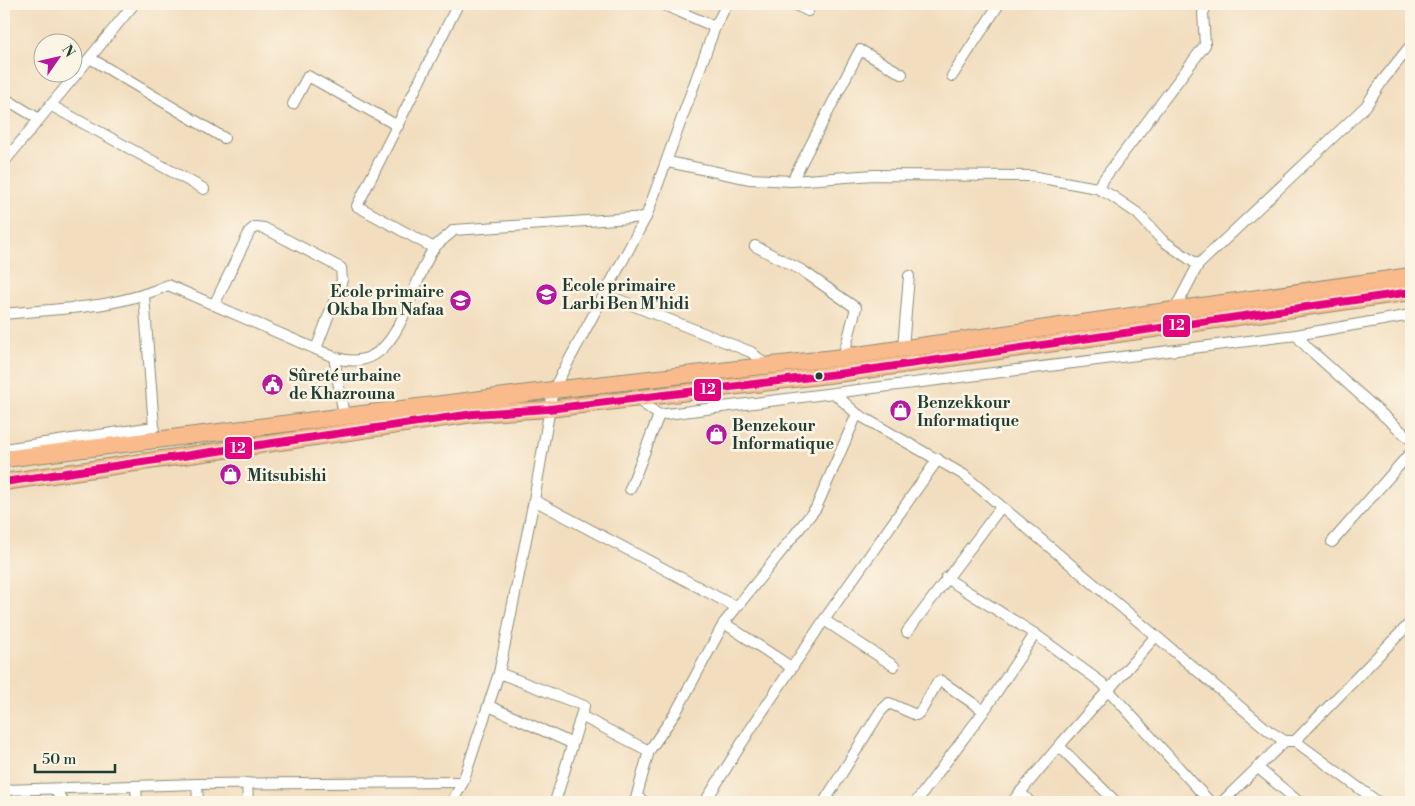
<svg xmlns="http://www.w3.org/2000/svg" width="1415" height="806" viewBox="0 0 1415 806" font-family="'Libre Bodoni',serif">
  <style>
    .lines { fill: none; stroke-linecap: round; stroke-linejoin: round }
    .minor-casing { stroke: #888d79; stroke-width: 12 }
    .trunk-casing { stroke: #888d79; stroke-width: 18 }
    .minor { stroke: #fff; stroke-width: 10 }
    .trunk { stroke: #fabb8c; stroke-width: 16 }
    .bus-1-casing { stroke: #fcf5e5; stroke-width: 11 }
    .bus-1 { stroke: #e5007d; stroke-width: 8 }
    .bus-dot { fill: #1f3d34; stroke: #fcf5e5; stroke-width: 2 }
    .labels { text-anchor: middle; stroke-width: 5; stroke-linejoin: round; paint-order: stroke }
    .poi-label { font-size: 16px; font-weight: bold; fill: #1f3d34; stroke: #fcf5e5; text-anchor: start }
    .line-badge { stroke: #fcf5e5; stroke-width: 2 }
    .badge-label { font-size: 14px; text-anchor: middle; font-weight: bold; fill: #fff }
  </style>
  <rect width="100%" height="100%" fill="#fcf5e5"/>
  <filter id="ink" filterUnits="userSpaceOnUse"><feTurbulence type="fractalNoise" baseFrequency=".02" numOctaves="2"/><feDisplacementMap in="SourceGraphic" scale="10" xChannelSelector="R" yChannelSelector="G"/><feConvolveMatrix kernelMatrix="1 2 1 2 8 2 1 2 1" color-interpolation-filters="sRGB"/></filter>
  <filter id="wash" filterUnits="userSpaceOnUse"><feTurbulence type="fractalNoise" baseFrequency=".0096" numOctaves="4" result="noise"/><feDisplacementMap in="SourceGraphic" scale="20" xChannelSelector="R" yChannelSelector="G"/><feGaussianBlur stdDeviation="1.12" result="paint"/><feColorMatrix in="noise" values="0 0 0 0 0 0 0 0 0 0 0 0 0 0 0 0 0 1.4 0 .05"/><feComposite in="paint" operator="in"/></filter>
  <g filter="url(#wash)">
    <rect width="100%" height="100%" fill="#f2ddbe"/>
  </g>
  <g filter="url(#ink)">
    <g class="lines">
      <defs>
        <g id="minor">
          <path d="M662,4l53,23"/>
          <path d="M794,4l14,7"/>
          <path d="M90,58l134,80"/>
          <path d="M952,76l47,-72"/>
          <path d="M4,98l35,21"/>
          <path d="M293,104l15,-28 90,50"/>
          <path d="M50,105l154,84"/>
          <path d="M4,162l130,-158"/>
          <path d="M668,162l82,17 42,2 82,-6 157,1 66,12 15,8 25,17 25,27 36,25"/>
          <path d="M792,181l68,-131 42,24"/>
          <path d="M1097,188l108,-143 -2,-32 4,-9"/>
          <path d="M755,246l48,25 53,37 -13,49"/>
          <path d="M434,248l-77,-42 101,-202"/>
          <path d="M604,294l147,58 16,14"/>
          <path d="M214,305l36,-74 5,-4 9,1 77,40 1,12 -26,69"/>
          <path d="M1175,309l23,-44 168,-159 17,-26 28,-35"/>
          <path d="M4,314c55,-6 113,-5 164,-29l166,72c66,23 73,-70 100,-109 5,-6 14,-12 20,-18l192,-13"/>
          <path d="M1296,335l12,13 103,92"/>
          <path d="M903,348l6,-72"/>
          <path d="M334,357l10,59"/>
          <path d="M835,394l22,20 107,61 305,256 16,10h10l83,61"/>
          <path d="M637,399l22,16 637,-80 115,-20"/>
          <path d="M4,449l150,-22 -10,-131"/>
          <path d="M630,489l29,-74"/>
          <path d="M534,500l202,107"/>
          <path d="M1332,542l79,-90"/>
          <path d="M946,578l89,56 67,49 108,119"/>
          <path d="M724,623l67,44"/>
          <path d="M907,632l94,-125"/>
          <path d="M894,666l-70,-46 114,-161"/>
          <path d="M499,673l85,33 -29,96"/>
          <path d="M489,706l82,37"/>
          <path d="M581,716l68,35"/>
          <path d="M1295,741l116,-119"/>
          <path d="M1059,746l96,-109"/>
          <path d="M1258,768l41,34"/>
          <path d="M247,783l1,19"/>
          <path d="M197,784l1,18"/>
          <path d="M136,786l1,16"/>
          <path d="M54,789l10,13"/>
          <path d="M4,790l193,-6 266,-2"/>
          <path d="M1020,792l10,10"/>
          <path d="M637,797l8,5"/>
          <path d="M452,802l11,-20 36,-109 35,-173 19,-110 93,-173 69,-190 12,-23"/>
          <path d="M635,802l14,-51 27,-39 48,-89 92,-115 41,-94"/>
          <path d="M705,802l45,-72 74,-110"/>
          <path d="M824,802l56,-90 9,-9 27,12 5,-4 16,-28 4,-2 43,30"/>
          <path d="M916,802l68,-91 51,-77"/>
          <path d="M1012,802l47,-56 57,56"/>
          <path d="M1222,802l63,-61"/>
        </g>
        <g id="trunk">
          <path d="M4,459l549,-69 290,-33 568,-81"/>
          <path d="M4,482l469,-68 76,-5 304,-37 558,-80"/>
        </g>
      </defs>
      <use href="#minor" class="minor-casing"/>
      <use href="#trunk" class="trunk-casing"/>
      <use href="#minor" class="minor"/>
      <use href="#trunk" class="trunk"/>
      <defs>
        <path id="bus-1" d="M4,482l469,-68 76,-5 304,-37 558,-80"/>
      </defs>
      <use href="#bus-1" class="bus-1-casing"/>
      <use href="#bus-1" class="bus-1"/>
    </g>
  </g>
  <defs>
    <symbol id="school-disc" viewBox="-11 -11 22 22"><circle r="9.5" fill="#b5179e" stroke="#fcf5e5"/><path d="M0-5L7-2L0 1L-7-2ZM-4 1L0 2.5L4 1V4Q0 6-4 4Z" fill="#fff"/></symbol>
    <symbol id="civic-disc" viewBox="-11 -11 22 22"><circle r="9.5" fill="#b5179e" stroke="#fcf5e5"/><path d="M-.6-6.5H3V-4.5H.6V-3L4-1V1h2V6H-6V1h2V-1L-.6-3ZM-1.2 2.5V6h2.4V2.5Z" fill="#fff"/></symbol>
    <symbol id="shop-disc" viewBox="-11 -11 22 22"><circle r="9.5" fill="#b5179e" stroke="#fcf5e5"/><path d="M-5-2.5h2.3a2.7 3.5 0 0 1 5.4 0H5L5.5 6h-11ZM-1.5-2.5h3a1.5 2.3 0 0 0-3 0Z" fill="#fff"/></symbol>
  </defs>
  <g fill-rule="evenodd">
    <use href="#school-disc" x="534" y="282" width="25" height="25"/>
    <use href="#school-disc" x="448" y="288" width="25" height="25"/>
    <use href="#civic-disc" x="260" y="372" width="25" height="25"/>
    <use href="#shop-disc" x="888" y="398" width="25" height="25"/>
    <use href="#shop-disc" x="704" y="422" width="25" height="25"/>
    <use href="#shop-disc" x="218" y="462" width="25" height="25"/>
  </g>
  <circle class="bus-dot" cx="819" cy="376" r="4.5"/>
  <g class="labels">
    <g class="poi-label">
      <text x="562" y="291">Ecole primaire<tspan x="562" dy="18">Larbi Ben M'hidi</tspan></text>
      <text x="444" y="297" text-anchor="end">Ecole primaire<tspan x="444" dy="18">Okba Ibn Nafaa</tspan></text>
      <text x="289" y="381">Sûreté urbaine<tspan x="289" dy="18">de Khazrouna</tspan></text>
      <text x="917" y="408">Benzekkour<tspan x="917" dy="18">Informatique</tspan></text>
      <text x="732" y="431">Benzekour<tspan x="732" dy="18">Informatique</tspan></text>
      <text x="247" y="481">Mitsubishi</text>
    </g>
  </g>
  <g class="line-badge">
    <rect x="1162" y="314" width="29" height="24" rx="5" fill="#e5007d"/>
    <rect x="693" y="378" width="29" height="24" rx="5" fill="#e5007d"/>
    <rect x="224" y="436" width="29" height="24" rx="5" fill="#e5007d"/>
  </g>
  <g class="badge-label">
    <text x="1177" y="330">12</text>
    <text x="708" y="394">12</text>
    <text x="238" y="453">12</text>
  </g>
  <rect width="1415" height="806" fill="none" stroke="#fcf5e5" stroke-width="20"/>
  <g transform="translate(58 58) rotate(56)"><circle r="24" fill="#fcf5e5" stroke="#a4ab9e"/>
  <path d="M0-4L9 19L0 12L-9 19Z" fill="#b5179e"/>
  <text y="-8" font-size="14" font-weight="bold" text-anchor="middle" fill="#1f3d34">N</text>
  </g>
  <path d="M35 764v8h80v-8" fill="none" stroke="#1f3d34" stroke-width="2.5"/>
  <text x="42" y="764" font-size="15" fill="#1f3d34" stroke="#fcf5e5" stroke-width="4" paint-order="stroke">50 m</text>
</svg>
